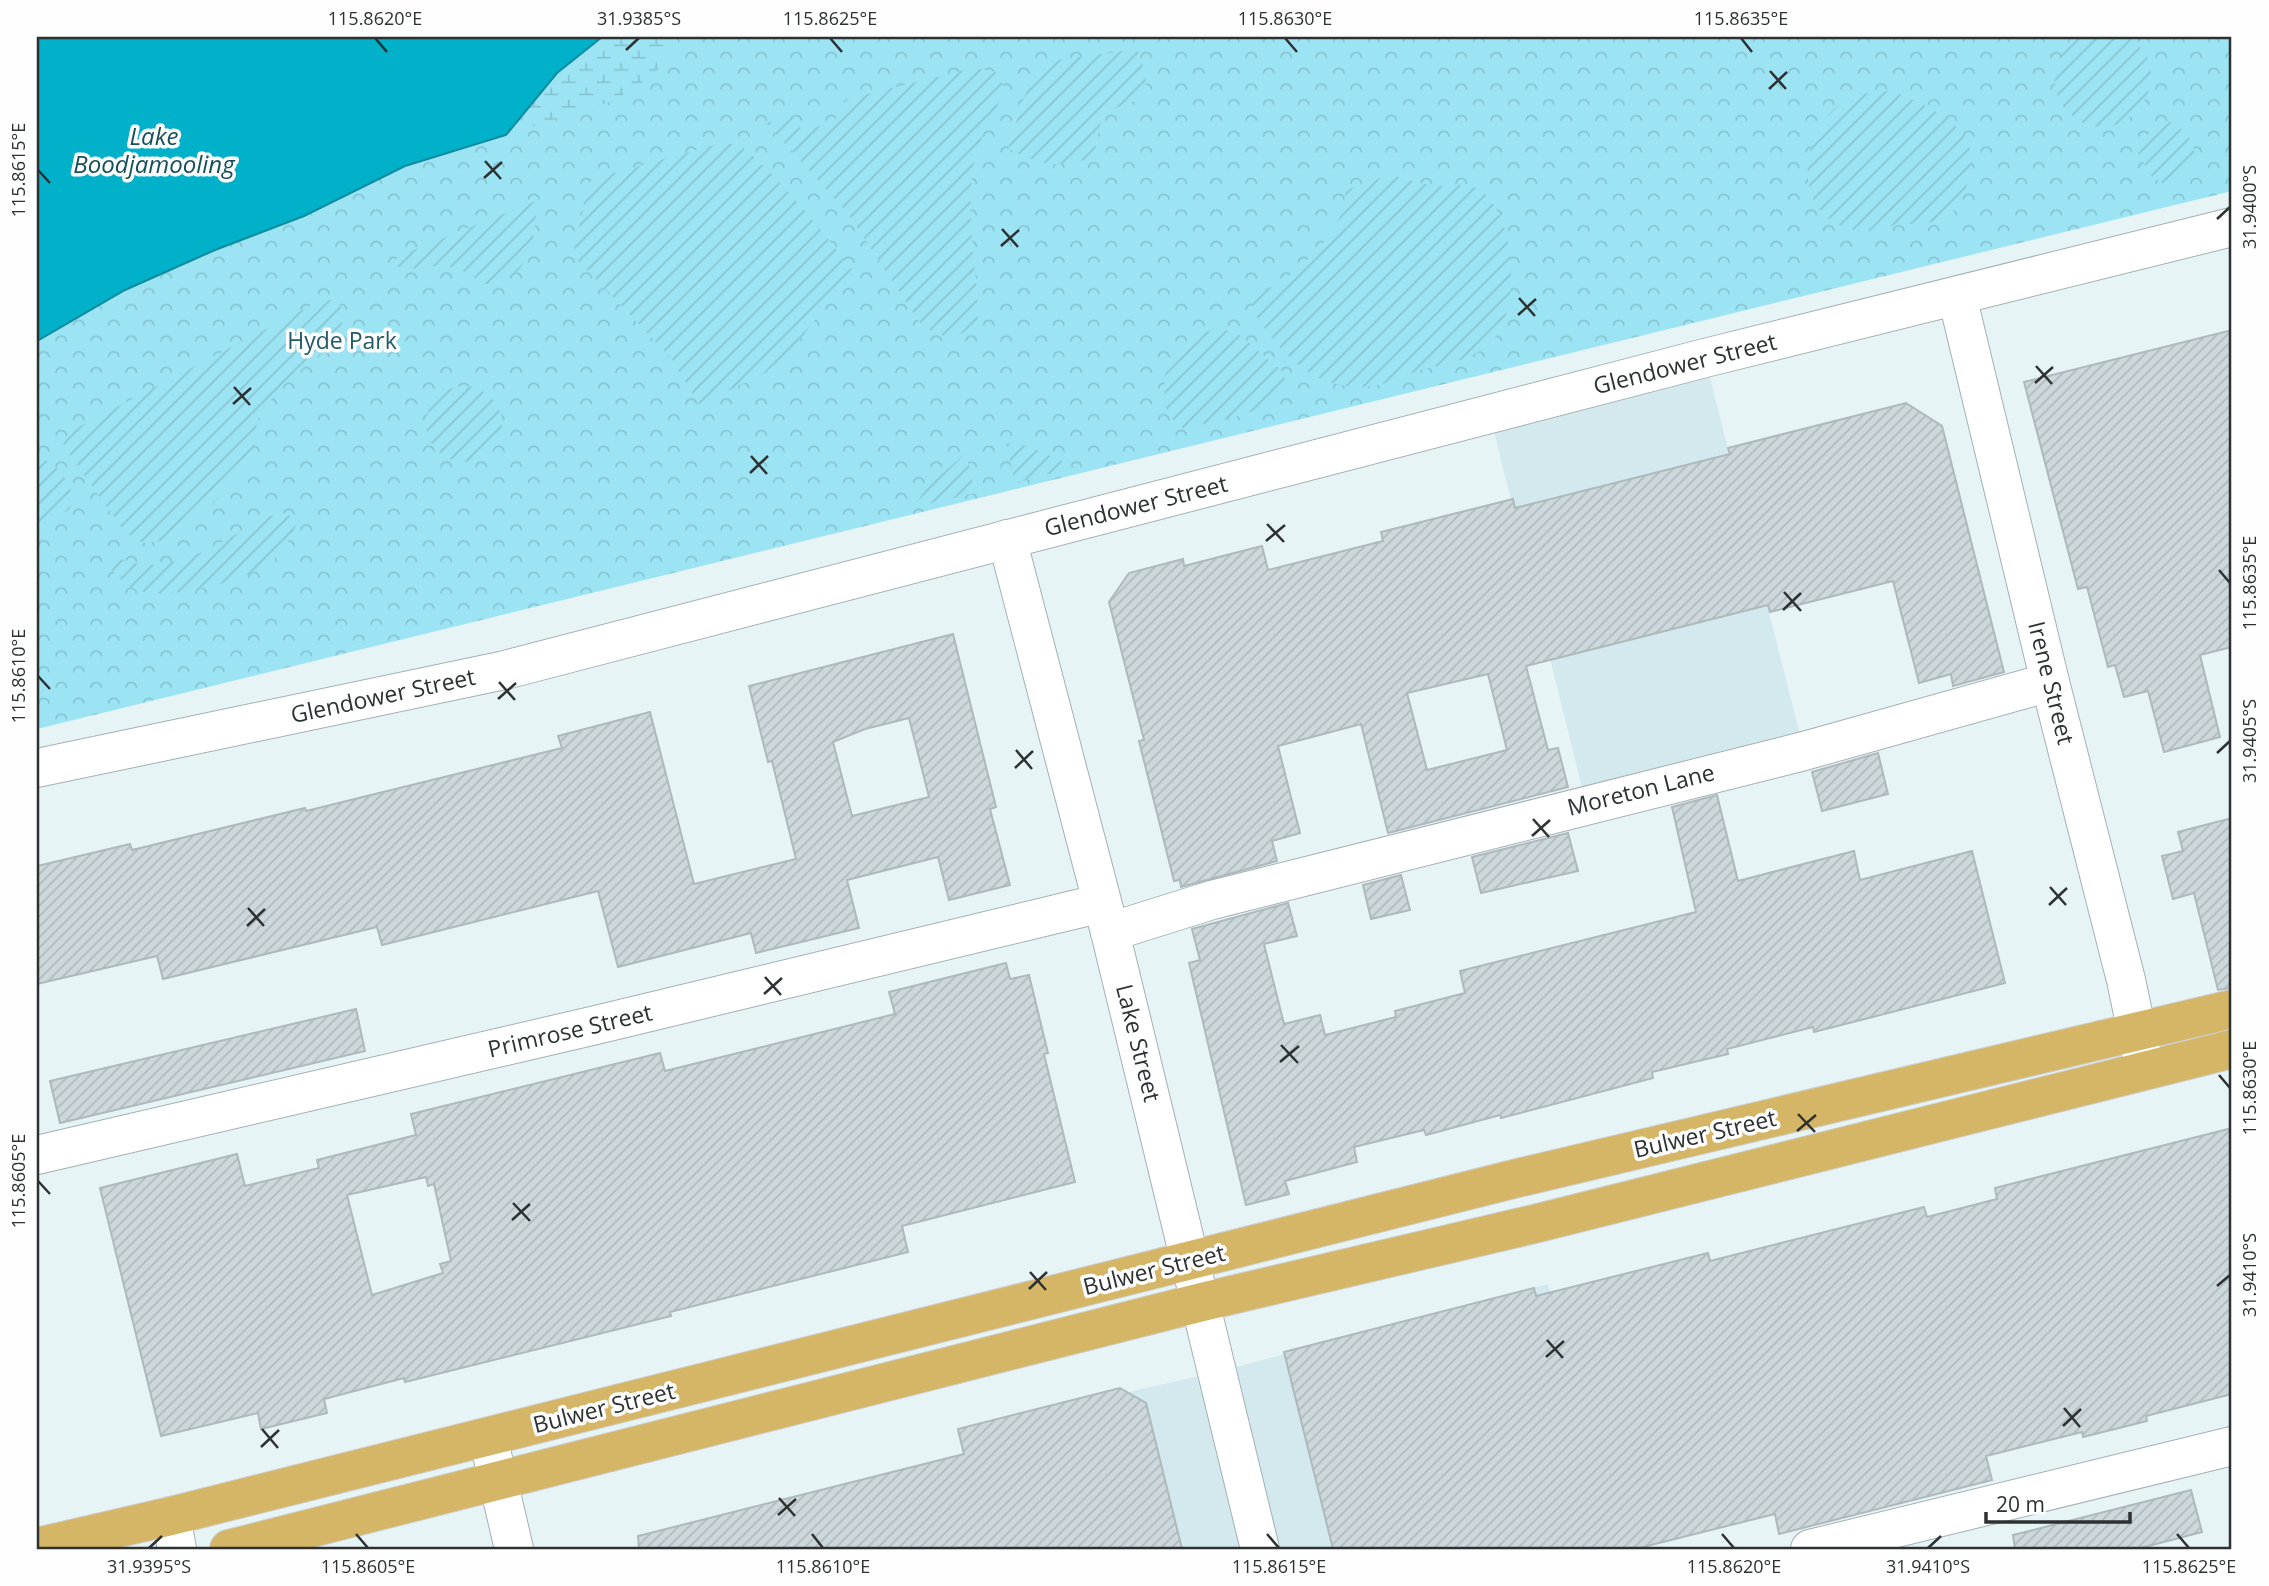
<svg xmlns="http://www.w3.org/2000/svg" width="2269" height="1586" viewBox="0 0 2269 1586" font-family="'Open Sans',sans-serif">
  <style>
    .built { fill: #d3e9ed }
    .forest { fill: url(#forest-crowns) }
    .wetland { fill: url(#wetland-marsh) }
    .garden { fill: url(#garden-furrows) }
    .water { fill: #01b1ca; stroke: #0e8b9c; stroke-width: 2 }
    .building { fill: url(#building-hatch); stroke: #adb9bb; stroke-width: 2; fill-rule: evenodd }
    .lines { fill: none; stroke-linecap: round; stroke-linejoin: round }
    .street-casing { stroke: #a4b0b2; stroke-width: 40 }
    .primary-casing { stroke: #cdcece; stroke-width: 40 }
    .street { stroke: #fff; stroke-width: 38 }
    .primary { stroke: #d5b666; stroke-width: 38 }
    .ticks { fill: none; stroke: #2d3132; stroke-width: 2.5 }
    .labels { text-anchor: middle; stroke-width: 7; stroke-linejoin: round; paint-order: stroke }
    .park-label { font-size: 23px; fill: #225b66; stroke: #fefefe }
    .street-label { font-size: 23px; fill: #2d3132; stroke: #fefefe }
    .water-label { font-size: 24px; font-style: italic; fill: #15505b; stroke: #fefefe }
    .neatline { fill: none; stroke: #2d3132; stroke-width: 2.5 }
    .ticks-label { font-size: 18px; text-anchor: middle; fill: #2d3132 }
  </style>
  <defs>
    <pattern id="forest-crowns" width="20" height="18" patternUnits="userSpaceOnUse" patternTransform="scale(1.75)"><rect width="20" height="18" fill="#9ce4f3"/><path d="M2 6a3 3 0 1 1 6 0M12 15a3 3 0 1 1 6 0" fill="none" stroke="#87c4d1"/></pattern>
    <pattern id="wetland-marsh" width="20" height="14" patternUnits="userSpaceOnUse" patternTransform="scale(1.75)"><rect width="20" height="14" fill="#9ce4f3"/><path d="M1 5h8M5 5V1M11 12h8M15 12V8" fill="none" stroke="#87c4d1"/></pattern>
    <pattern id="garden-furrows" width="10" height="10" patternUnits="userSpaceOnUse" patternTransform="scale(1.75)"><rect width="10" height="10" fill="#9ce4f3"/><path d="M-1 1l2-2M0 10L10 0M9 11l2-2" fill="none" stroke="#87c4d1"/></pattern>
    <pattern id="building-hatch" width="6" height="6" patternUnits="userSpaceOnUse" patternTransform="scale(1.75)"><rect width="6" height="6" fill="#ccd8db"/><path d="M-1 1l2-2M0 6l6-6M5 7l2-2" fill="none" stroke="#b0babc"/></pattern>
  </defs>
  <rect width="100%" height="100%" fill="#e7f4f6"/>
  <g class="built">
    <path d="M1705,358l99,393 -218,53 -96,-389z"/>
    <path d="M1548,1284l67,265h-630l-28,-118 260,-59z"/>
  </g>
  <path class="forest" d="M37,37h2195v154l-2195,538z"/>
  <path class="wetland" d="M602,37h74l-20,36 -43,28 -107,34 51,-62z"/>
  <g class="garden">
    <path d="M2079,37h48c60,35 -4,123 -57,77 -10,-9 -17,-24 -15,-38 2,-16 9,-32 24,-39z"/>
    <path d="M1137,49c29,71 -20,41 -36,74 -4,9 -4,22 -7,32 -31,17 -56,8 -86,-6l16,-52 20,-35z"/>
    <path d="M974,68l23,4 8,18c-10,23 -24,43 -30,68 -12,54 3,107 3,161 -20,24 -36,21 -59,3l-72,-110 -81,-89 23,-5 14,12 32,-8c2,-12 4,-18 16,-24z"/>
    <path d="M1892,91c41,17 96,38 75,94 -5,13 -11,28 -24,34 -15,6 -31,4 -47,6 -10,1 -21,6 -31,6 -76,-3 -72,-104 -15,-133 12,-6 29,-6 42,-7z"/>
    <path d="M2170,122c34,17 32,51 -4,63l-14,-8 -16,-28 6,-11z"/>
    <path d="M722,143c5,1 12,0 16,2 23,10 97,101 114,125l-62,83 -30,23 -61,28 -28,-46 -98,-103 16,-75z"/>
    <path d="M1389,175c15,3 28,8 42,10 15,3 32,-4 47,4 40,24 44,126 11,155 -18,16 -43,20 -64,25 -16,4 -31,12 -46,16 -43,8 -76,-10 -103,-42 -10,-13 -21,-24 -24,-40l6,-11 21,-8 41,-35 23,-37 3,-22z"/>
    <path d="M538,200l-6,48 -13,22 -20,14h-14l-25,-15 -18,-4 -39,5 -7,-5 1,-8 7,-3z"/>
    <path d="M330,300l8,1 6,12 -3,14 -12,19 -53,46 -19,29 -4,36 -39,46 -37,28 -16,10 -18,2 -19,-12 -61,-86 6,-13 247,-129z"/>
    <path d="M1215,329l21,3 46,39 5,14c-19,31 -72,36 -104,43l-16,-13c-7,-48 -2,-71 48,-86z"/>
    <circle cx="464" cy="424" r="38"/>
    <path d="M1006,443l24,4 45,20 -60,16z"/>
    <path d="M966,453l9,40 -61,14 13,-20z"/>
    <path d="M37,459c20,1 31,22 37,40l-5,11 -32,15z"/>
    <path d="M283,513l15,6c-4,14 -13,31 -25,41 -25,22 -102,40 -133,31 -14,-5 -24,-15 -33,-27l5,-7c9,1 17,5 26,7 46,7 93,-29 132,-48z"/>
  </g>
  <path class="water" d="M37,37h565l-45,36 -51,62 -101,31 -101,50 -89,34 -90,40 -88,51z"/>
  <g class="building">
    <path d="M2232,330v317l-32,8 20,82 -56,15 -16,-61 -24,6 -9,-32 -7,2 -21,-80 -9,2 -54,-207z"/>
    <path d="M1906,403l36,23 62,246 -51,14 -2,-12 -32,9 -26,-102 -123,31 -2,-7 -242,61 22,84 10,-2 10,39 -180,46 -27,-109 -83,22 22,87 -28,8 5,20 -96,26 -1,-7 -6,1 -35,-140 5,-1 -35,-138 20,-29 54,-14 1,7 78,-20 6,24 115,-29 -2,-9 132,-33 2,9 215,-54 -2,-6zM1488,674l19,76 -80,20 -20,-77z"/>
    <path d="M953,634l43,173 -6,2 20,76 -61,15 -11,-43 -91,23 12,48 -103,25 -5,-20 -133,34 -20,-76 -216,54 -5,-18 -214,52 -6,-23 -120,28v-118l93,-22 2,6 173,-42 1,3 256,-63 -4,-12 92,-24 44,172 102,-25 -24,-98 -4,1 -19,-76zM909,718l20,79 -77,19 -19,-74 32,-13z"/>
    <path d="M1878,753l10,41 -66,17 -10,-39z"/>
    <path d="M1717,795l21,86 116,-30 6,29 112,-29 33,132 -191,49 -1,-5 -86,22 1,5 -76,18 1,6 -152,40 -1,-3 -74,20 -2,-5 -70,17 3,15 -72,19 4,13 -43,11 -57,-242 11,-3 -8,-31 96,-26 9,33 -33,8 20,80 36,-9 5,20 71,-18 -1,-6 70,-18 -5,-22 236,-59 -24,-105z"/>
    <path d="M2232,818v170l-14,2 -24,-97 -21,6 -11,-43 21,-5 -5,-19z"/>
    <path d="M1568,833l10,38 -97,22 -9,-36z"/>
    <path d="M1401,875l9,35 -39,9 -8,-34z"/>
    <path d="M1006,963l4,16 19,-4 19,78 -4,1 31,128 -173,44 6,26 -238,60 1,4 -266,66 -1,-4 -80,21 3,14 -66,16 -3,-16 -97,23 -61,-248 137,-34 8,32 74,-18 -2,-8 99,-25 -5,-21 249,-61 5,18 230,-57 -6,-22zM426,1177l2,9 6,-2 17,77 -11,3 3,9 -71,22 -25,-100z"/>
    <path d="M356,1009l9,42 -305,72 -10,-42z"/>
    <path d="M2232,1128v266l-86,22 1,5 -64,16 -1,-5 -96,24 6,24 -213,54 -4,-20 -140,35h-302l-49,-197 250,-64 2,8 172,-43 2,8 214,-54 3,10 70,-18 -2,-11z"/>
    <path d="M1120,1388l26,15 36,146h-543l-1,-13 326,-82 -6,-25z"/>
    <path d="M2191,1490l11,42 -65,17h-122l-2,-14z"/>
  </g>
  <g class="lines">
    <defs>
      <g id="street">
        <path d="M1957,296l93,386 76,298 19,90"/>
        <path d="M1007,539l103,393 150,617"/>
        <path d="M37,768l468,-98 1200,-312 527,-131"/>
        <path d="M1110,932l102,-32 592,-149 246,-69"/>
        <path d="M37,1155l559,-130 506,-122"/>
        <path d="M488,1437l26,112"/>
        <path d="M171,1516l6,33"/>
        <path d="M1810,1549l422,-103"/>
      </g>
      <g id="primary">
        <path d="M37,1547l134,-31 1351,-339 710,-168"/>
        <path d="M229,1549l973,-247 332,-78 698,-175"/>
      </g>
    </defs>
    <use href="#street" class="street-casing"/>
    <use href="#primary" class="primary-casing"/>
    <use href="#street" class="street"/>
    <use href="#primary" class="primary"/>
  </g>
  <path class="ticks" d="M375,38l12,14M830,38l12,14M1285,38l12,14M1741,38l11,14M626,50l13,-12M1770,71l16,18M1769,89l18,-17M485,161l16,18M38,170l12,13M484,178l18,-16M2217,219l13,-12M1002,229l16,18M1001,246l18,-16M1519,298l16,18M1518,315l18,-16M2036,366l16,18M2035,383l18,-16M234,387l16,18M233,404l18,-16M751,456l16,18M750,473l18,-17M1267,524l17,18M1266,541l19,-16M2219,570l11,13M1784,592l17,19M1783,610l18,-17M38,676l12,13M499,682l16,18M498,699l18,-16M1016,750l16,19M2217,753l13,-12M1015,768l18,-17M1533,819l16,18M1532,836l18,-16M2050,887l16,18M2049,905l18,-17M248,908l16,18M247,926l18,-17M765,977l16,18M764,994l18,-16M1281,1045l17,18M1280,1062l19,-16M2219,1075l11,13M1798,1114l17,18M1797,1131l19,-16M38,1181l12,13M513,1203l17,18M512,1220l18,-16M1030,1272l16,18M2217,1286l13,-11M1029,1289l18,-17M1547,1340l16,18M1546,1357l18,-16M2064,1408l16,19M2063,1426l18,-17M262,1429l16,19M261,1447l18,-17M779,1498l16,18M778,1515l18,-16M356,1534l12,14M812,1534l11,14M1267,1534l12,14M1722,1534l12,14M2177,1534l12,14M149,1548l13,-12M1928,1548l13,-12"/>
  <g class="labels">
    <g class="park-label">
      <text x="342" y="349">Hyde Park</text>
    </g>
    <g class="street-label">
      <text transform="translate(1685 364) rotate(-14)" y="8">Glendower Street</text>
      <text transform="translate(1136 506) rotate(-14)" y="8">Glendower Street</text>
      <text transform="translate(2051 683) rotate(76)" y="8">Irene Street</text>
      <text transform="translate(383 696) rotate(-12)" y="8">Glendower Street</text>
      <text transform="translate(1641 790) rotate(-14)" y="8">Moreton Lane</text>
      <text transform="translate(570 1031) rotate(-13)" y="8">Primrose Street</text>
      <text transform="translate(1138 1043) rotate(76)" y="8">Lake Street</text>
      <text transform="translate(1705 1134) rotate(-13)" y="8">Bulwer Street</text>
      <text transform="translate(1154 1270) rotate(-14)" y="8">Bulwer Street</text>
      <text transform="translate(604 1408) rotate(-14)" y="8">Bulwer Street</text>
    </g>
    <g class="water-label">
      <text x="154" y="145">Lake<tspan x="154" dy="28">Boodjamooling</tspan></text>
    </g>
  </g>
  <rect width="2269" height="1586" fill="none" stroke="#fefefe" stroke-width="77"/>
  <path d="M1986 1512v10h144v-10" fill="none" stroke="#2d3132" stroke-width="3.5"/>
  <text x="1996" y="1512" font-size="21" fill="#2d3132" stroke="#fefefe" stroke-width="5" paint-order="stroke">20 m</text>
  <rect x="38" y="38" width="2192" height="1510" class="neatline"/>
  <g class="ticks-label">
    <text x="375" y="25">115.8620°E</text>
    <text x="639" y="25">31.9385°S</text>
    <text x="830" y="25">115.8625°E</text>
    <text x="1285" y="25">115.8630°E</text>
    <text x="1741" y="25">115.8635°E</text>
    <text transform="translate(19 170) rotate(-90)" y="6">115.8615°E</text>
    <text transform="translate(2250 207) rotate(-90)" y="6">31.9400°S</text>
    <text transform="translate(2250 583) rotate(-90)" y="6">115.8635°E</text>
    <text transform="translate(19 676) rotate(-90)" y="6">115.8610°E</text>
    <text transform="translate(2250 741) rotate(-90)" y="6">31.9405°S</text>
    <text transform="translate(2250 1088) rotate(-90)" y="6">115.8630°E</text>
    <text transform="translate(19 1181) rotate(-90)" y="6">115.8605°E</text>
    <text transform="translate(2250 1275) rotate(-90)" y="6">31.9410°S</text>
    <text x="149" y="1573">31.9395°S</text>
    <text x="368" y="1573">115.8605°E</text>
    <text x="823" y="1573">115.8610°E</text>
    <text x="1279" y="1573">115.8615°E</text>
    <text x="1734" y="1573">115.8620°E</text>
    <text x="1928" y="1573">31.9410°S</text>
    <text x="2189" y="1573">115.8625°E</text>
  </g>
</svg>
